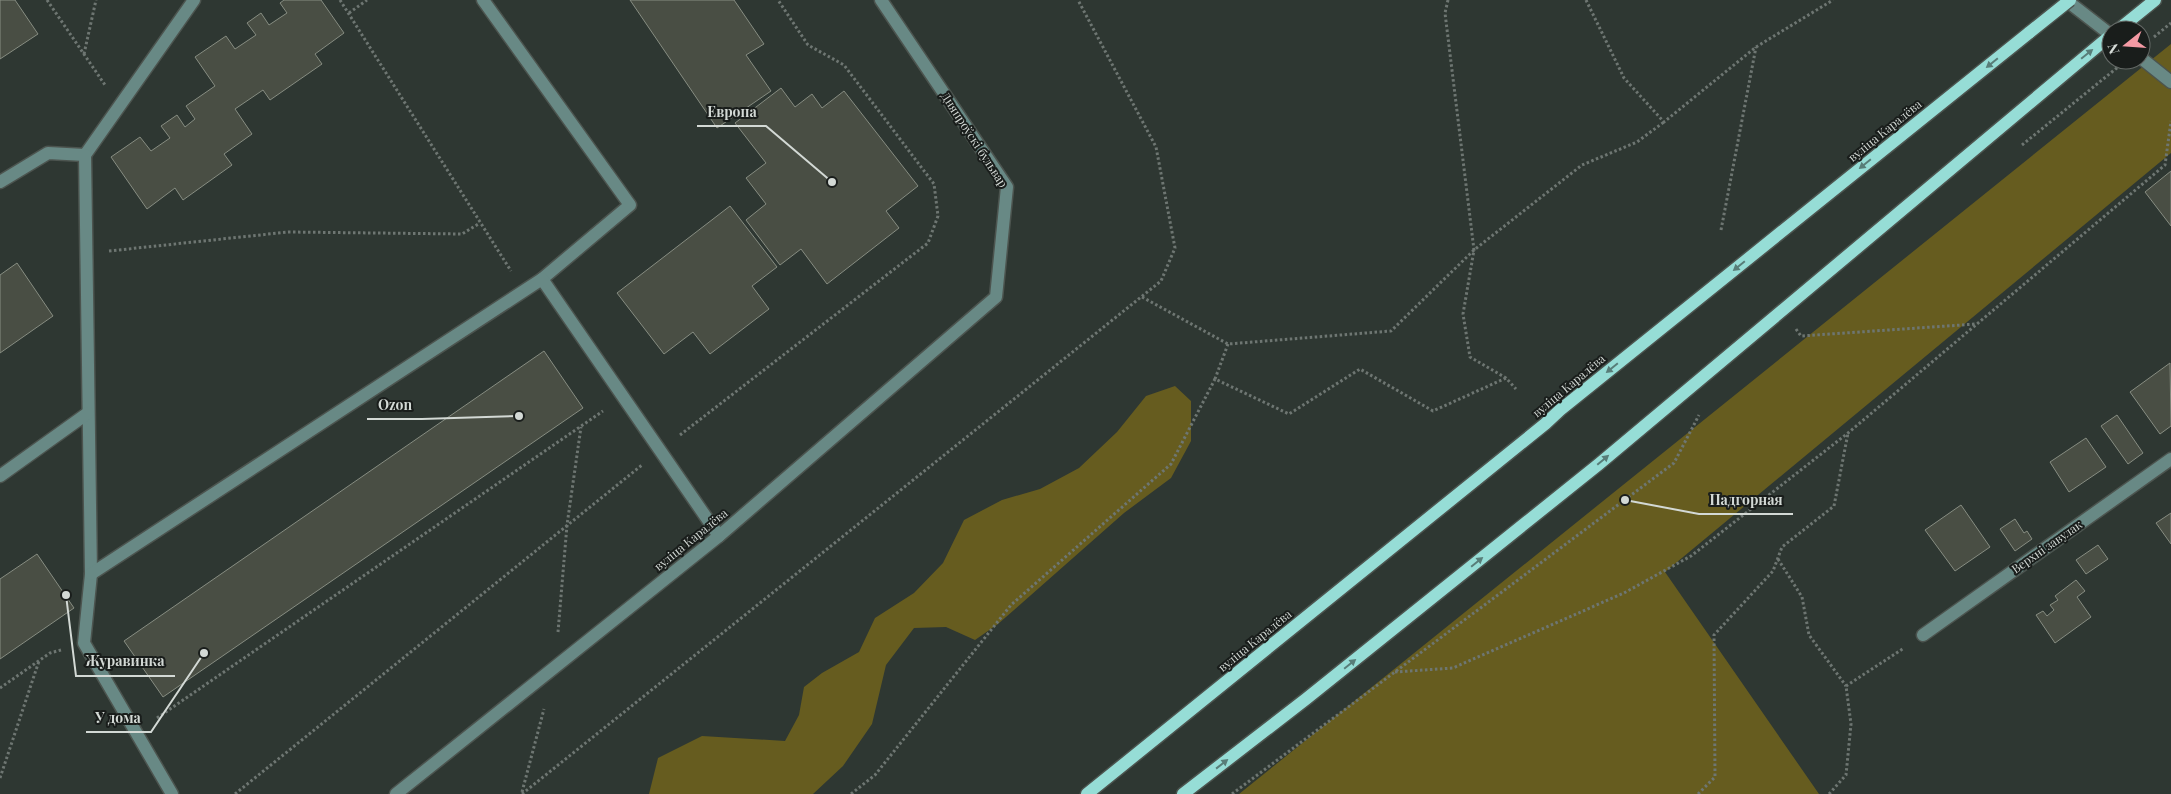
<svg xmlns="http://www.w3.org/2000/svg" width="2171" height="794" viewBox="0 0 2171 794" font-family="'Playfair Display',serif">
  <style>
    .green { fill: #665c1f }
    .building { fill: #494e44; stroke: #878d82 }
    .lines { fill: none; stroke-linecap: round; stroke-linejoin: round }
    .minor-casing { stroke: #4c544f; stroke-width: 15 }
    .major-casing { stroke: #4c544f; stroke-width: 15 }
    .path { stroke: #6e7672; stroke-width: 3; stroke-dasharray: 2.5 2.5; stroke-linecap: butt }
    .minor { stroke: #688985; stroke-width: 12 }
    .major { stroke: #96ddd6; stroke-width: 12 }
    .major-bridge-casing { stroke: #4c544f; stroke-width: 15; stroke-linecap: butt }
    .major-bridge { stroke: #96ddd6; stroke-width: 12 }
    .oneway { fill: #587d78 }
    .labels { text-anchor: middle; stroke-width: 4; stroke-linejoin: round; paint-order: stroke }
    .street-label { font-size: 12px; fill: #d3d9d5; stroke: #191d1b }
    .leader { fill: none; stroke: #d3d9d5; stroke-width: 2 }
    .callout-dot { fill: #d3d9d5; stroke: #191d1b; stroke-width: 2 }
    .callout-label { font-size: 14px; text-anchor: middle; font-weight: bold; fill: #d3d9d5; stroke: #191d1b; stroke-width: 4; stroke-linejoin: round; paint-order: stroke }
  </style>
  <rect width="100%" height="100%" fill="#2e3732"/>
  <g class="green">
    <path d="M2171,44v109l-506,419 154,222h-580z"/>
    <path d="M1175,386l16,15v40l-20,37 -47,35 -126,111 -23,16 -29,-13 -32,1 -28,37 -14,59 -29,42 -30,28h-164l9,-36 44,-22 83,5 14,-26 5,-28 18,-14 37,-21 16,-34 39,-25 29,-30 21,-43 38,-20 38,-11 39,-21 38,-36 29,-36z"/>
  </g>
  <g class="building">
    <path d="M0,0h15l23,34 -38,25z"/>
    <path d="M284,0h37l23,33 -29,21 7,10 -52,36 -7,-10 -28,19 17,25 -28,20 8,11 -49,35 -8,-12 -28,21 -36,-52 29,-20 11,14 19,-13 -9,-12 16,-11 8,12 10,-8 -9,-13 29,-20 -20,-29 31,-21 9,13 21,-14 -9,-12 14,-10 8,12 18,-12 -7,-10z"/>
    <path d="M630,0h104l30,44 -18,11 25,36 -54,37z"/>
    <path d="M781,88l14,19 17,-13 10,14 22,-17 74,95 -32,25 13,17 -72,56 -26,-35 -21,16 -34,-45 20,-16 -20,-26 20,-15 -31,-40z"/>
    <path d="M2171,171v55l-26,-34z"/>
    <path d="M730,206l47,61 -25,19 17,23 -59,45 -17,-22 -29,22 -47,-61z"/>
    <path d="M17,263l36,53 -53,37v-78z"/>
    <path d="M544,351l39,57 -420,289 -39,-56z"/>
    <path d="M2170,363l1,63 -11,8 -30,-42z"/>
    <path d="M2117,415l26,38 -15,11 -27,-38z"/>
    <path d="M2086,438l20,29 -37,25 -19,-30z"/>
    <path d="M1961,505l29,42 -35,24 -30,-41z"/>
    <path d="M2171,513v31l-15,-21z"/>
    <path d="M2015,519l9,14 3,-2 5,8 -17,12 -15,-22z"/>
    <path d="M2098,545l10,14 -22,15 -10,-14z"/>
    <path d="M37,554l37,54 -74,51v-80z"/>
    <path d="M2076,580l9,11 -8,6 14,20 -36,26 -19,-28 7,-4 4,5 7,-6 -4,-5 8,-5 -3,-4z"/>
  </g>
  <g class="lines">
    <defs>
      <g id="minor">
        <path d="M483,0l147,205 -88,74"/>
        <path d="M2066,0l45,35"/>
        <path d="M2141,58l30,24"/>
        <path d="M85,155l109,-155"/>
        <path d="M0,182l48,-29 37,2 6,419 -7,69 88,151"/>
        <path d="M0,476l88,-63"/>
        <path d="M91,574l451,-295 177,257"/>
        <path d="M1923,635l248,-176"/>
        <path d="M396,794l323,-258 277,-239 11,-110 -126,-187"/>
      </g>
      <g id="major">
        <path d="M2118,30l37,-30"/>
        <path d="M1087,794l458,-370 15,-14 470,-378"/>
        <path d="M1183,794l123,-95 293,-235 512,-429"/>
      </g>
    </defs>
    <use href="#minor" class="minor-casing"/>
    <use href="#major" class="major-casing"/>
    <g class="path">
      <path d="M47,0l58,85"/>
      <path d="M340,0l171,271"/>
      <path d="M1448,0l-3,13 29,237 -11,64 7,43 36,21 10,11"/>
      <path d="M1586,0l38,78 40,44 92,-75 77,-47"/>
      <path d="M349,13l18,-13"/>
      <path d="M2154,37l17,-14"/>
      <path d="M84,54l12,-54"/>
      <path d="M2022,145l96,-78"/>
      <path d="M1721,230l35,-183"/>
      <path d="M109,251l179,-19 174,2 18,-11"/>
      <path d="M1142,297l86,47 163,-13 83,-81 108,-85 55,-23 27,-20"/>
      <path d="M1796,329l5,7 175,-12"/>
      <path d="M1228,344l-13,35 74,35 71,-45 73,42 73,-33"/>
      <path d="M680,435l248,-192 10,-27 -4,-32 -90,-119 -36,-20 -30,-45"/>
      <path d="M1778,559l24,38 7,38 37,51"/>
      <path d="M558,632l9,-107 14,-98"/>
      <path d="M1395,672l58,-4 171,-75 67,-37 157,-123 317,-268 6,-44"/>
      <path d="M0,688l50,-35 11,-3"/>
      <path d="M157,718l446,-307"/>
      <path d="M0,778l39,-117"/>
      <path d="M522,792l22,-83"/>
      <path d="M235,794l407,-329"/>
      <path d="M522,794l639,-513 14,-33 -19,-101 -78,-147"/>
      <path d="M851,794l24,-19 136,-170 160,-141 44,-85"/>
      <path d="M1232,794l442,-331 25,-48"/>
      <path d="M1698,794l17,-17 -1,-142 59,-64 9,-24 52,-41 14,-73"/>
      <path d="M1829,794l17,-19 5,-51 -5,-38 58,-38"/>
    </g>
    <use href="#minor" class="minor"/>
    <use href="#major" class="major"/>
    <defs>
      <path id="major-bridge" d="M2030,32l40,-32"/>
    </defs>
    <use href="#major-bridge" class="major-bridge-casing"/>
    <use href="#major-bridge" class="major-bridge"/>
  </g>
  <defs><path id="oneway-solid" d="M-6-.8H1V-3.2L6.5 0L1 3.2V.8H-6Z" transform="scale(1.25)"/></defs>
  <g class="oneway">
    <use href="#oneway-solid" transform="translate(2087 54) rotate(-39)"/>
    <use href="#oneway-solid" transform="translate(1992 63) rotate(141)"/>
    <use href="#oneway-solid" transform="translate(1865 164) rotate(141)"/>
    <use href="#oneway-solid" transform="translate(1739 266) rotate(141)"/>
    <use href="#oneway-solid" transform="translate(1612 368) rotate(141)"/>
    <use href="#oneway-solid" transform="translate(1603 460) rotate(-40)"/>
    <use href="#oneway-solid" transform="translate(1477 562) rotate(-39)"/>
    <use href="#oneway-solid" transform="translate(1350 664) rotate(-39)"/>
    <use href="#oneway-solid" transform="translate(1222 764) rotate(-38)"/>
  </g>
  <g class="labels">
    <g class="street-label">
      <text transform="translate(1885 131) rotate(-39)" y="4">вуліца Каралёва</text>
      <text transform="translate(974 140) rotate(57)" y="4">Дняпроўскі бульвар</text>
      <text transform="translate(1569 386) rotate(-40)" y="4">вуліца Каралёва</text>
      <text transform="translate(691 540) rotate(-39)" y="4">вуліца Каралёва</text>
      <text transform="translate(2047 547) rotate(-35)" y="4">Верхні завулак</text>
      <text transform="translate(1255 641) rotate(-39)" y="4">вуліца Каралёва</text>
    </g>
  </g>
  <path class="leader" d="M832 182L766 126H697M519 416L422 419H367M1625 500L1699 514H1793M66 595L76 676H175M204 653L151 732H86"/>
  <g class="callout-dot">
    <circle cx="832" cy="182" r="5"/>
    <circle cx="519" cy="416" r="5"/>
    <circle cx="1625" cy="500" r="5"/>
    <circle cx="66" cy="595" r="5"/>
    <circle cx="204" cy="653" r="5"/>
  </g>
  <g class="callout-label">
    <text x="732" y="117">Европа</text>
    <text x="395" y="410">Ozon</text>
    <text x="1746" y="505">Падгорная</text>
    <text x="125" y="666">Журавинка</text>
    <text x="118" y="723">У дома</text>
  </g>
  <g transform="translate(2126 45) rotate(253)"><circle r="24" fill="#191d1b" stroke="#636865"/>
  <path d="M0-4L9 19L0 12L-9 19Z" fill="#f49aa4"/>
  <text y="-8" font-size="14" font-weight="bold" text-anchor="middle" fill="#d3d9d5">N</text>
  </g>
</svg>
